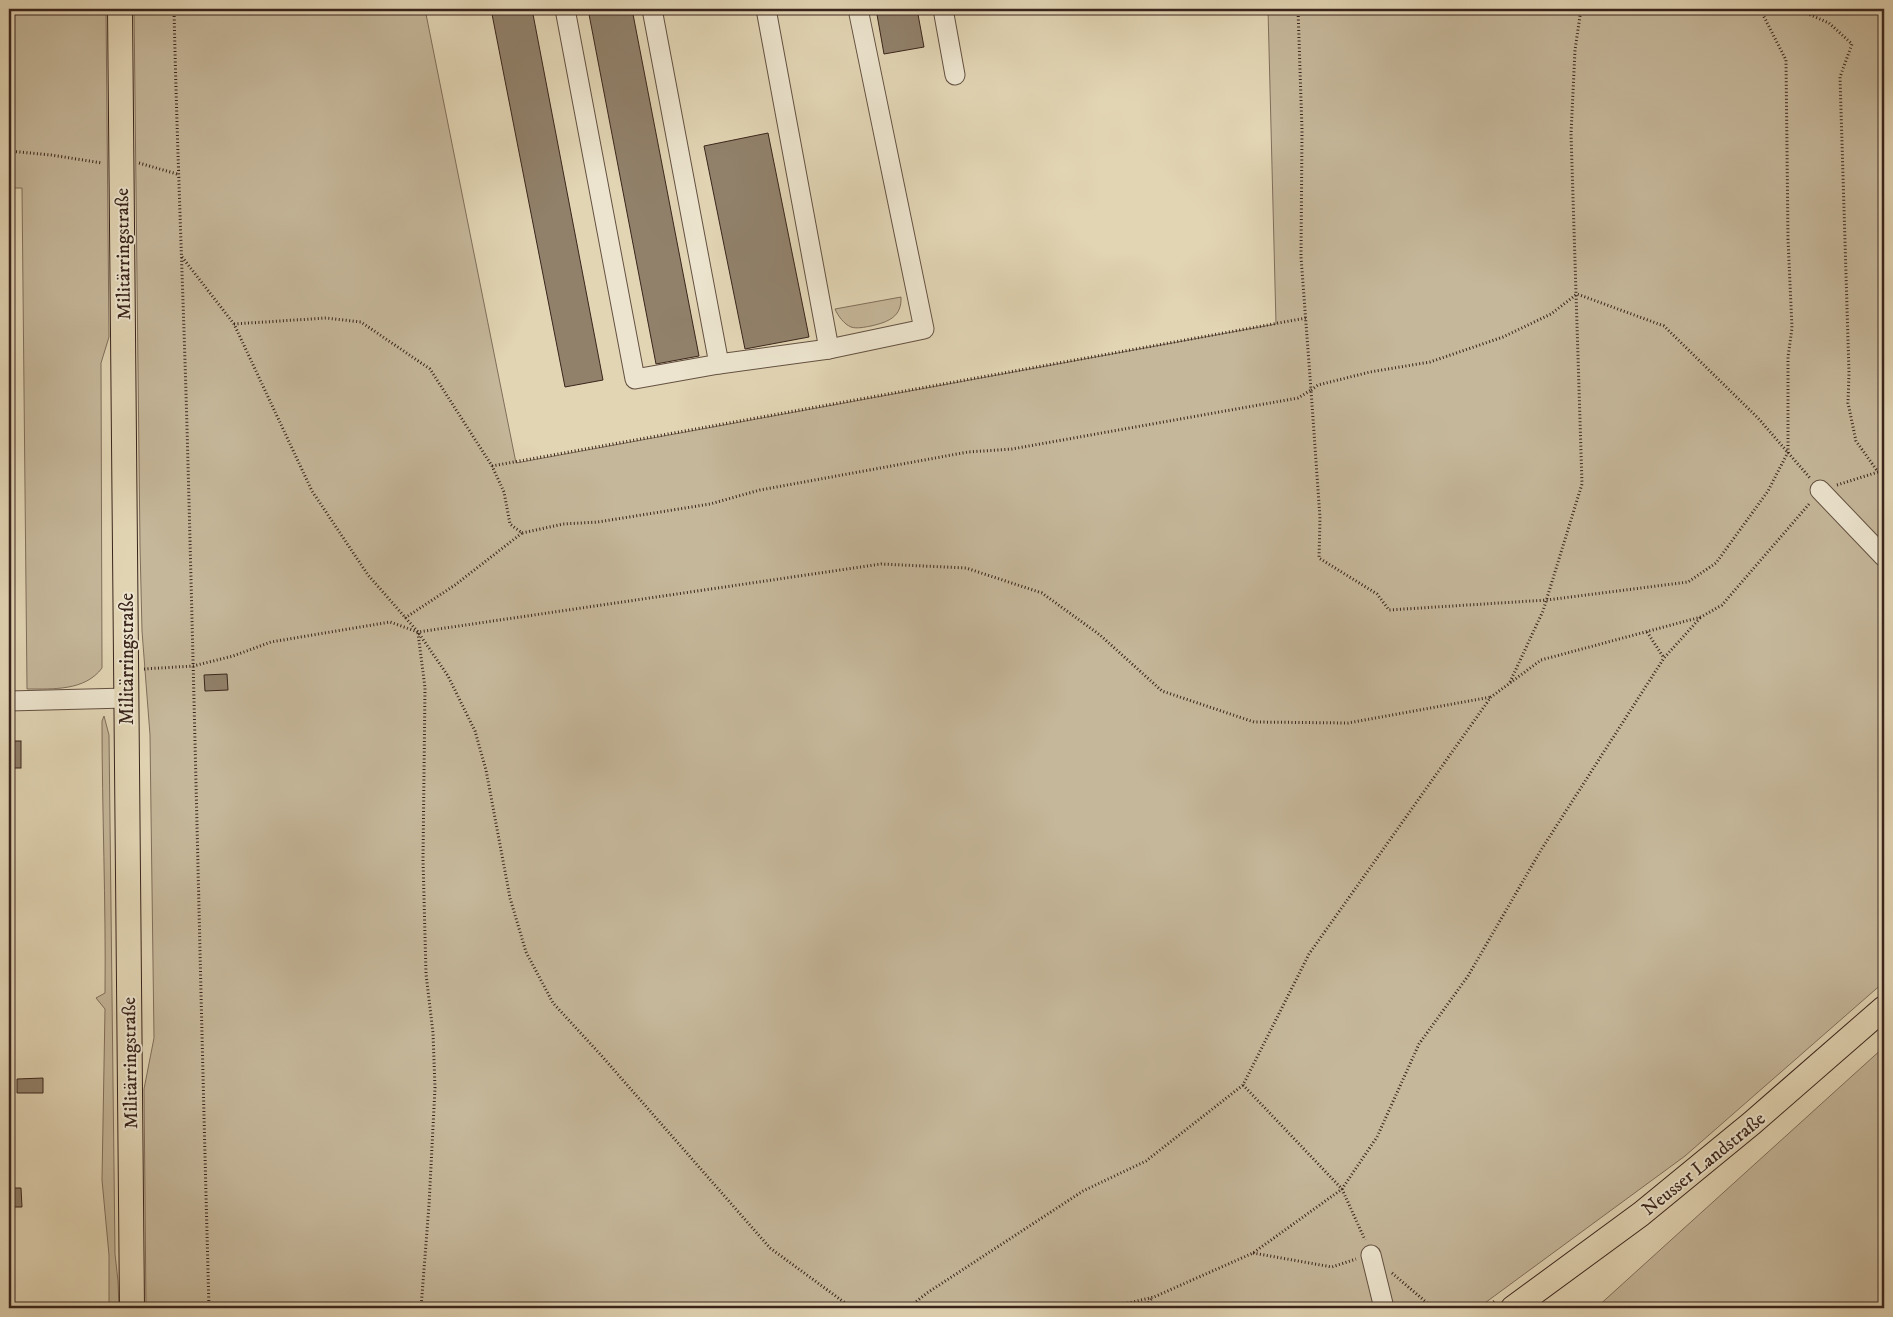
<svg xmlns="http://www.w3.org/2000/svg" width="1893" height="1317" viewBox="0 0 1893 1317" font-family="'IM FELL DW Pica',serif">
  <style>
    .green { fill: #c5b79a; stroke: #806e5b }
    .building { fill: #91816b; stroke: #3a251c }
    .lines { fill: none; stroke-linecap: round; stroke-linejoin: round }
    .minor-casing { stroke: #645142; stroke-width: 21 }
    .major-casing { stroke: #3a251c; stroke-width: 26 }
    .path { stroke: #3a251c; stroke-width: 3; stroke-dasharray: 1 2.5; stroke-linecap: butt }
    .minor { stroke: #ece4ce; stroke-width: 19 }
    .major { stroke: #e2d5b4; stroke-width: 24 }
    .labels { text-anchor: middle; stroke-width: 4; stroke-linejoin: round; paint-order: stroke }
    .street-label { font-size: 19px; fill: #3a251c; stroke: #ece4ce }
  </style>
  <rect width="100%" height="100%" fill="#e2d5b4"/>
  <filter id="stains"><feTurbulence type="fractalNoise" baseFrequency=".004" numOctaves="4"/><feColorMatrix values="0 0 0 0 .2 0 0 0 0 .09 0 0 0 0 .02 0 0 0 .5 -.17"/></filter>
  <radialGradient id="worn" r=".72"><stop offset=".6" stop-color="#630" stop-opacity="0"/><stop offset="1" stop-color="#630" stop-opacity=".3"/></radialGradient>
  <g class="green">
    <path d="M9,9h97l3,328 -8,26 1,305c-17,23 -49,21 -75,21l-5,-501h-13z"/>
    <path d="M134,9h291l91,454 760,-139 -8,-315h616v973l-199,174 -207,152h-1332l-2,-219 10,-51 -4,-303 -8,-104 -2,-85z"/>
    <path d="M901,297c1,20 -13,25 -30,29 -6,1 -14,3 -20,1 -7,-3 -13,-11 -16,-18z"/>
    <path d="M104,716l5,19 6,519 3,27 1,27h-10v-53l-7,-75 3,-171 -9,-11 9,-5c1,-91 -3,-182 -3,-272z"/>
    <path d="M1884,1047v261h-288z"/>
  </g>
  <g class="building">
    <path d="M491,9h41l71,371 -38,7z"/>
    <path d="M588,9h44l67,347 -43,8z"/>
    <path d="M876,9h41l7,38 -40,7z"/>
    <path d="M768,133l41,204 -64,12 -41,-203z"/>
    <path d="M227,674l1,16 -23,1 -1,-16z"/>
    <rect x="9" y="741" width="12" height="27"/>
    <path d="M43,1078v15h-26v-14z"/>
    <path d="M9,1188h12l1,19h-13z"/>
  </g>
  <g class="lines">
    <defs>
      <g id="minor">
        <path d="M565,9l70,370 84,-15 -67,-355"/>
        <path d="M766,9l63,340"/>
        <path d="M943,9l12,66"/>
        <path d="M719,364l110,-15 95,-20 -66,-320"/>
        <path d="M1820,490l64,67"/>
        <path d="M9,701l117,-3"/>
        <path d="M1371,1255l13,53"/>
      </g>
      <g id="major">
        <path d="M120,9l12,1299"/>
        <path d="M1513,1308l128,-94 111,-91 132,-115"/>
      </g>
    </defs>
    <use href="#minor" class="minor-casing"/>
    <use href="#major" class="major-casing"/>
    <g class="path">
      <path d="M174,9c3,139 9,278 13,418 8,293 14,587 22,881"/>
      <path d="M1298,9l4,121 -1,127 10,133 7,-5 52,-13 60,-10 73,-25 48,-23 26,-20 87,32 94,92 52,60"/>
      <path d="M1801,9l5,4 23,10 23,21 -12,33 9,296 -1,30 8,38 22,31"/>
      <path d="M9,151l42,4 51,8"/>
      <path d="M139,163l38,11"/>
      <path d="M182,257l52,67 78,167 56,84 50,57 30,44 27,55 11,39 24,128 16,54 27,51 47,51 170,194 82,60"/>
      <path d="M234,324l92,-6 35,4 69,47 62,97 12,26 6,32 12,9 41,-9 35,-2 112,-18 50,-14 208,-38 44,-3 286,-51 13,-8 9,128 -1,40 58,36 12,16 158,-10 141,-18 28,-19 52,-72 20,-39v-95l4,-29 -4,-89 -2,-179 -26,-51"/>
      <path d="M492,466l814,-148"/>
      <path d="M1837,485l41,-13 6,1"/>
      <path d="M405,618l50,-33 67,-52"/>
      <path d="M1647,632l17,26"/>
      <path d="M418,633l7,55 -2,171 3,115 7,59 2,55 -6,117 -8,103"/>
      <path d="M144,669l49,-3 40,-10 38,-14 119,-20 28,10 463,-68 85,4 76,25 58,42 62,56 92,31 94,1 143,-26"/>
      <path d="M1510,682l33,-71 39,-127 -11,-350 4,-84 6,-41"/>
      <path d="M1243,1085l99,104 23,51"/>
      <path d="M1253,1253l79,14 24,-8"/>
      <path d="M1392,1273l41,35"/>
      <path d="M908,1308l19,-15 156,-102 63,-30 97,-76 66,-131 182,-257 50,-37 160,-43 21,-12 88,-102"/>
      <path d="M1107,1308l47,-11 99,-44 89,-64 35,-52 42,-93 49,-68 73,-126 123,-192 37,-41"/>
      <path d="M1144,1308l9,-11"/>
      <path d="M1485,1308l10,-7"/>
    </g>
    <use href="#minor" class="minor"/>
    <use href="#major" class="major"/>
  </g>
  <g class="labels">
    <g class="street-label">
      <text transform="translate(122 254) rotate(-91)" y="7">Militärringstraße</text>
      <text transform="translate(126 659) rotate(-90)" y="7">Militärringstraße</text>
      <text transform="translate(129 1063) rotate(-91)" y="7">Militärringstraße</text>
      <text transform="translate(1703 1163) rotate(-39)" y="7">Neusser Landstraße</text>
    </g>
  </g>
  <rect width="1893" height="1317" fill="none" stroke="#e2d5b4" stroke-width="30"/>
  <rect x="10" y="10" width="1873" height="1297" fill="none" stroke="#3a251c" stroke-width="2.5"/>
  <rect x="15" y="15" width="1863" height="1287" fill="none" stroke="#3a251c"/>
  <rect width="100%" height="100%" filter="url(#stains)"/>
  <rect width="100%" height="100%" fill="url(#worn)"/>
</svg>
